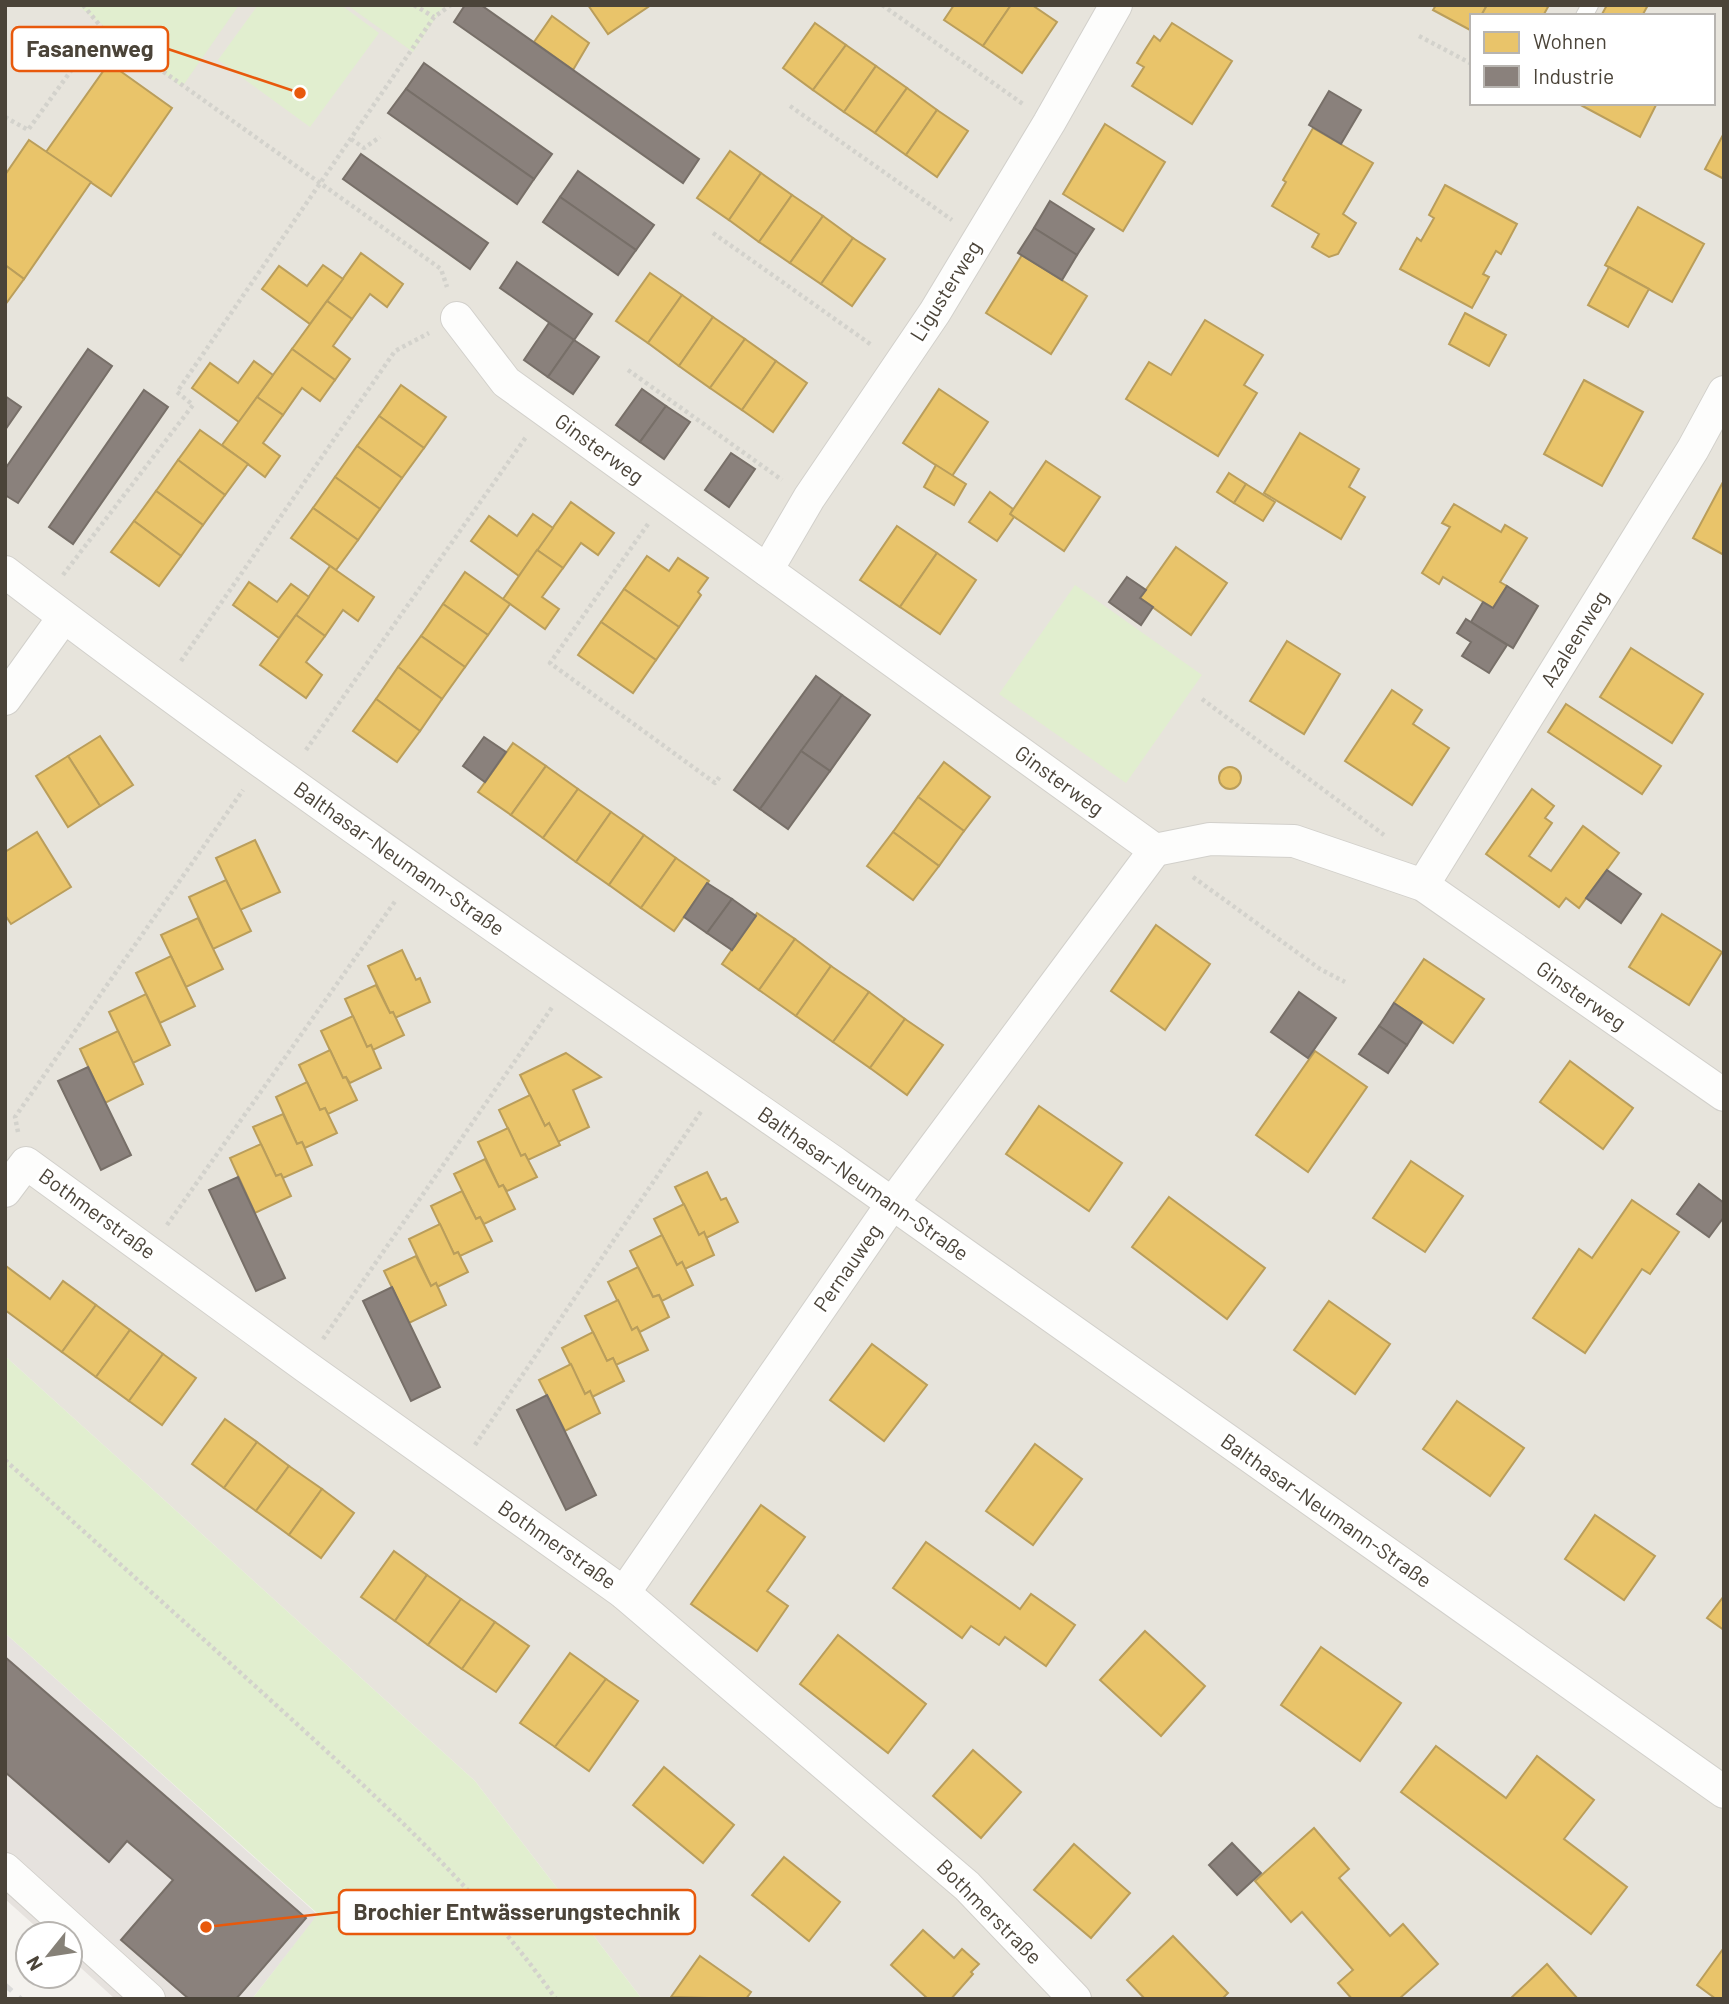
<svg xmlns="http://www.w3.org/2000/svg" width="1729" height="2004" viewBox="0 0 1729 2004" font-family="Barlow,sans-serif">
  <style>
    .residential { fill: #e7e4dc; fill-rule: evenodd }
    .industrial { fill: #e6e2de }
    .green { fill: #e1eecf }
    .homes { fill: #e9c46a; stroke: #ba9e5b; stroke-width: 2 }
    .industry { fill: #8a817c; stroke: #776f68; stroke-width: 2 }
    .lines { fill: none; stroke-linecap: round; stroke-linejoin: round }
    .lane-casing { stroke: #d2d0cb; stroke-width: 18 }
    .street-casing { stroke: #d2d0cb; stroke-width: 34 }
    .path { stroke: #d3d2cc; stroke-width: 4.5; stroke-dasharray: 3.5 3.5; stroke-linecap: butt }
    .lane { stroke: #fdfdfc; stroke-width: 16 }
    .street { stroke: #fdfdfc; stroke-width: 32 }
    .rail { stroke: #dbdbda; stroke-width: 5; stroke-dasharray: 9 9; stroke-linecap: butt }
    .labels { text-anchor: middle; stroke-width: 7; stroke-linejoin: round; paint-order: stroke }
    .street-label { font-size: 21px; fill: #4b4439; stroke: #fff }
    .leader { fill: none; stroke: #e8590c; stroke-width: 2.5 }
    .callout-dot { fill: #e8590c; stroke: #fff; stroke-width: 2.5 }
    .callout { fill: #fff; stroke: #e8590c; stroke-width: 2.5 }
    .callout-label { font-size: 23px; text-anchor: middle; font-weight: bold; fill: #4b4439 }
  </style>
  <rect width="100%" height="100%" fill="#f4f2ee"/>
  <path class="residential" d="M5,5h1719v1994h-1082l-167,-218 -470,-425zM1472,16h241v87h-241z"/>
  <path class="industrial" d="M5,1633l313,282 -66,84h-137l-45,-41v-24h-26l-39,-35z"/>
  <g class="green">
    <path d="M77,5h162l-57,82z"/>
    <path d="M258,5h83l38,28 -69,94 -92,-67z"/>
    <path d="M347,5h97l-31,47z"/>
    <path d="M1075,585l127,90 -76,108 -127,-89z"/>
    <path d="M5,1356l470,425 167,218h-390l66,-85 -313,-281z"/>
  </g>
  <g class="homes">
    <path d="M588,5h63l-43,29z"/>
    <path d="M954,5h57l-28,41 -39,-26z"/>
    <path d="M1011,5h21l25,17 -35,51 -39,-27z"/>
    <path d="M1436,5h51l-6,11h-9v15l-39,-21z"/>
    <path d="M1487,5h62l-6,11h-62z"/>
    <path d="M1607,5h41l-6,11h-41z"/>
    <path d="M552,16l37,27 -16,27 -39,-28z"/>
    <path d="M815,23l31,22 -33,45 -30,-22z"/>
    <path d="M1172,23l60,38 -40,63 -60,-38 12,-19 -7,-4 8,-13 9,-14 6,5z"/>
    <path d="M846,45l30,21 -32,46 -31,-22z"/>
    <path d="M109,63l63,45 -61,88 -65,-44z"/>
    <path d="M876,66l31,22 -32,45 -31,-21z"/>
    <path d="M907,88l30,22 -31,45 -31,-22z"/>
    <path d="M1577,103h80l-17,34z"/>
    <path d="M937,110l31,21 -31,46 -31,-22z"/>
    <path d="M1105,124l60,38 -42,69 -60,-37z"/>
    <path d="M1313,128l60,35 -30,51 13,9 -18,31 -9,3 -17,-10 7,-13 -47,-28 14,-24 -3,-2z"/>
    <path d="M1724,133v46l-19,-10z"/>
    <path d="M29,140l62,42 -67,97 -19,-14v-90z"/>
    <path d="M730,151l31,22 -32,47 -32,-22z"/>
    <path d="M761,173l31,22 -33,47 -30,-22z"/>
    <path d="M1445,185l72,39 -16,30 -5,-3 -13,23 6,3 -17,31 -72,-39 17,-31 4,3 13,-23 -5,-3z"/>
    <path d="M792,195l31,21 -33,47 -31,-21z"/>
    <path d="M1638,207l66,37 -32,58 -67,-37z"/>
    <path d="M823,216l30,22 -32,46 -31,-21z"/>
    <path d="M853,238l32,21 -33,47 -31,-22z"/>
    <path d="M361,253l42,31 -16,23 -17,-13 -18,25 -25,-18z"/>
    <path d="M1022,255l65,41 -36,58 -65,-41z"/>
    <path d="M5,265l19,14 -19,26z"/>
    <path d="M323,265l20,14 -33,45 -48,-35 17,-23 28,20z"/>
    <path d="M1609,267l40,22 -21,38 -40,-22z"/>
    <path d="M650,273l32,22 -34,48 -32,-22z"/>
    <path d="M682,295l31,22 -34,49 -31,-23z"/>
    <path d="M327,301l25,18 -19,27 17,13 -15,21 -43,-31z"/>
    <path d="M1465,313l41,22 -17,31 -40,-22z"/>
    <path d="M713,317l32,22 -35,49 -31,-22z"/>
    <path d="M1205,320l58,35 -19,30 13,8 -39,63 -92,-57 23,-37 22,13z"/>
    <path d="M745,339l31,22 -34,49 -32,-22z"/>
    <path d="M292,349l43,31 -15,21 -18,-13 -19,27 -26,-18z"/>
    <path d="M254,361l19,14 -34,47 -47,-34 18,-25 28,20z"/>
    <path d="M776,361l31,22 -34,49 -31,-22z"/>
    <path d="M1584,380l59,32 -41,74 -58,-32z"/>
    <path d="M401,385l45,32 -22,31 -45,-32z"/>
    <path d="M939,389l49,33 -36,54 -49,-33z"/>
    <path d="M257,397l26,18 -20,28 17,13 -15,21 -43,-32z"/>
    <path d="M379,416l45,32 -22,30 -45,-32z"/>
    <path d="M200,430l48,34 -23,31 -47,-35z"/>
    <path d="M1300,433l59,36 -10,18 16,10 -24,42 -77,-46z"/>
    <path d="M357,446l45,32 -22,31 -45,-32z"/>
    <path d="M178,460l47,35 -22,30 -47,-34z"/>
    <path d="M1046,461l54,36 -36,54 -54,-37z"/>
    <path d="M936,465l30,19 -12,21 -30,-18z"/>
    <path d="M1229,473l17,11 -12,19 -17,-11z"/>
    <path d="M335,477l45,32 -22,31 -45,-32z"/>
    <path d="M1723,482l1,1v72l-31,-17z"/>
    <path d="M1246,484l29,18 -12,19 -29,-18z"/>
    <path d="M156,491l47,34 -22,31 -47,-35z"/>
    <path d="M990,492l23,17 -3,5 4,3 -17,24 -28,-19z"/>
    <path d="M571,502l43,31 -16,22 -17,-12 -18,25 -26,-18z"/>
    <path d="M1454,504l47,28 4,-7 22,13 -27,44 7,4 -14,22 -50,-31 -4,7 -17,-11 28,-46 -8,-4z"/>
    <path d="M313,508l45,32 -22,30 -45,-32z"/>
    <path d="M533,514l20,14 -34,48 -48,-35 18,-25 28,20z"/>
    <path d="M134,521l47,35 -22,30 -48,-34z"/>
    <path d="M897,526l40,27 -37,54 -40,-27z"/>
    <path d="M1176,547l51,36 -36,52 -51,-37z"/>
    <path d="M537,550l26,18 -21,29 17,12 -14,20 -42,-30z"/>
    <path d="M937,553l39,27 -36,54 -40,-27z"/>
    <path d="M647,556l22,15 9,-13 30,20 -10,14 3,3 -22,32 -55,-38z"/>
    <path d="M330,566l44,31 -16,24 -15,-11 -18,26 -29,-21z"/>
    <path d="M465,572l45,32 -22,31 -45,-31z"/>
    <path d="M249,582l28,20 14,-18 18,13 -30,41 -46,-33z"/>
    <path d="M624,589l55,38 -23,33 -55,-38z"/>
    <path d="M443,604l45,31 -23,32 -44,-31z"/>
    <path d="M296,615l29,21 -19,26 16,13 -16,23 -46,-33z"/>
    <path d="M601,622l55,38 -23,33 -55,-38z"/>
    <path d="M421,636l44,31 -23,32 -44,-32z"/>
    <path d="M1287,641l53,33 -36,60 -54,-33z"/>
    <path d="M1631,648l72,46 -31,49 -72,-46z"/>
    <path d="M398,667l44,32 -22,32 -44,-32z"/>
    <path d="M1392,690l30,20 -9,14 36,24 -37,57 -67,-44z"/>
    <path d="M376,699l44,32 -23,31 -44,-31z"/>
    <path d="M1566,704l95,62 -19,28 -94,-62z"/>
    <path d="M100,736l33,49 -33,21 -32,-50z"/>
    <path d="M513,743l33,23 -35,49 -33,-23z"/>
    <path d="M68,756l32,50 -32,21 -32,-51z"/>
    <path d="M944,762l46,35 -26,34 -46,-34z"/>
    <path d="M546,766l32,23 -35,49 -32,-23z"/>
    <circle cx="1230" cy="778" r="11"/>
    <path d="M578,789l33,23 -35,50 -33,-24z"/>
    <path d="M1532,789l22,17 -9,12 7,5 -23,33 22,15 32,-45 36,27 -40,55 -13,-10 -7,9 -73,-53z"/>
    <path d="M918,797l46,34 -25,35 -46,-34z"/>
    <path d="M611,812l33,23 -35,50 -33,-23z"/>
    <path d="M37,832l34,55 -60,37 -6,-9v-63z"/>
    <path d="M893,832l46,34 -26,34 -46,-34z"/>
    <path d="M644,835l32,23 -35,50 -32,-23z"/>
    <path d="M255,840l25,52 -40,18 -24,-52z"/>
    <path d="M676,858l33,23 -35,50 -33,-23z"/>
    <path d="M226,880l25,51 -38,18 -24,-52z"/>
    <path d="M757,913l38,26 -36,51 -37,-26z"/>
    <path d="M1662,914l60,38 -33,53 -60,-38z"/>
    <path d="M198,918l25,51 -37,18 -25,-52z"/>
    <path d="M1156,925l54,39 -45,66 -54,-39z"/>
    <path d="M795,939l36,27 -35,50 -37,-26z"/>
    <path d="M402,950l14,30 4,-2 10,24 -35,16 -2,-6 -3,1 -22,-47z"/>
    <path d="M171,956l24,50 -35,17 -24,-50z"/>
    <path d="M1424,959l60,40 -31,44 -59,-40z"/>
    <path d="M831,966l38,26 -36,50 -37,-26z"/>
    <path d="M376,985l14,28 3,-1 11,23 -31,15 -2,-5 -4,2 -22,-48z"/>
    <path d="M869,992l36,27 -35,49 -37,-26z"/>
    <path d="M146,994l24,51 -37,18 -24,-51z"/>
    <path d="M353,1016l14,31 4,-2 10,23 -31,15 -4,-6 -3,1 -22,-47z"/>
    <path d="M905,1019l38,26 -36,50 -37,-27z"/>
    <path d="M118,1031l25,53 -38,19 -25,-54z"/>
    <path d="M330,1050l13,28 3,-1 11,23 -29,14 -3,-6 -5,2 -21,-45z"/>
    <path d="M1315,1051l52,36 -59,85 -52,-37z"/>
    <path d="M566,1053l35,24 -28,13 16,37 -31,15 -9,-19 -4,3 -25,-51z"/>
    <path d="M1570,1061l63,47 -30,41 -63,-47z"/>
    <path d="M307,1082l13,28 5,-2 12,25 -32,15 -3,-6 -5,2 -21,-47z"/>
    <path d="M530,1095l15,31 4,-3 11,22 -32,15 -3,-6 -4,2 -22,-46z"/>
    <path d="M1039,1106l83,57 -33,48 -83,-57z"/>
    <path d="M283,1114l14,30 5,-2 10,23 -29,13 -2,-4 -5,2 -23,-49z"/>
    <path d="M508,1128l13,28 4,-2 12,23 -30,14 -4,-6 -4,2 -21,-45z"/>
    <path d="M261,1144l15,32 5,-2 10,22 -36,17 -25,-55z"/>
    <path d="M485,1159l14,28 4,-2 12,24 -31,15 -4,-7 -4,2 -22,-45z"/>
    <path d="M1411,1161l52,35 -38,56 -52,-34z"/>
    <path d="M707,1172l14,28 5,-2 12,24 -32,16 -2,-6 -5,3 -24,-48z"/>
    <path d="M462,1191l14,28 4,-2 12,24 -32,15 -2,-4 -4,2 -23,-48z"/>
    <path d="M1169,1197l96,71 -38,51 -95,-72z"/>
    <path d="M1632,1200l47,32 -29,42 -8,-5 -57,84 -52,-35 46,-69 13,9z"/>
    <path d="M684,1204l15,31 5,-3 10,23 -29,14 -3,-7 -5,3 -23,-46z"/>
    <path d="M440,1224l14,30 4,-2 10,20 -31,15 -1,-4 -5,3 -22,-47z"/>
    <path d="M662,1235l15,30 5,-3 11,23 -31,16 -3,-6 -6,2 -23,-46z"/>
    <path d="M416,1256l15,30 5,-3 10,22 -37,18 -25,-52z"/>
    <path d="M6,1266l44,33 13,-18 33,24 -34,47 -57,-42z"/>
    <path d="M638,1267l15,30 6,-2 10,22 -29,15 -3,-5 -5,3 -24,-48z"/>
    <path d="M618,1300l14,30 5,-3 11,23 -32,15 -3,-7 -6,3 -22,-45z"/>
    <path d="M1329,1301l61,43 -35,50 -61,-44z"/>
    <path d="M96,1305l34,25 -34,47 -34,-25z"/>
    <path d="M130,1330l33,24 -34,47 -33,-24z"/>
    <path d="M593,1332l14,29 6,-3 11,23 -32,16 -2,-6 -5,3 -23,-46z"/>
    <path d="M872,1344l55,41 -43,56 -54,-41z"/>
    <path d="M163,1354l33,24 -34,47 -33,-24z"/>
    <path d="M571,1364l14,30 5,-3 10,22 -35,18 -26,-51z"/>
    <path d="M1457,1401l67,47 -34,48 -67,-47z"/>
    <path d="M225,1419l32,23 -33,46 -32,-24z"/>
    <path d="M257,1442l32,24 -33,45 -32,-23z"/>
    <path d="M1035,1444l47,35 -49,66 -47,-34z"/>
    <path d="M289,1466l33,23 -33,46 -33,-24z"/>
    <path d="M322,1489l32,24 -33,45 -32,-23z"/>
    <path d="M761,1505l44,32 -38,54 21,15 -31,45 -66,-47z"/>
    <path d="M1595,1515l60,41 -31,44 -59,-41z"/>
    <path d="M926,1542l94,67 11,-15 44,31 -29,41 -41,-29 -6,8 -28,-19 -9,12 -69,-50z"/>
    <path d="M394,1551l33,24 -32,46 -34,-24z"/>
    <path d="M427,1575l34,24 -33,46 -33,-24z"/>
    <path d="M1724,1596v34l-17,-12z"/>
    <path d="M461,1599l34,23 -33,47 -34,-24z"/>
    <path d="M495,1622l34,24 -33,46 -34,-23z"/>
    <path d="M1145,1631l60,55 -44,50 -61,-56z"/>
    <path d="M838,1635l88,69 -38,49 -88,-69z"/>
    <path d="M1321,1647l80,56 -41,58 -79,-56z"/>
    <path d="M570,1653l36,26 -51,68 -35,-24z"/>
    <path d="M606,1679l32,22 -49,70 -34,-24z"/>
    <path d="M1436,1746l70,52 31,-42 57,44 -30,39 63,48 -36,47 -190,-142z"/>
    <path d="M973,1750l48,42 -40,46 -48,-42z"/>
    <path d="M664,1767l70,58 -31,38 -70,-58z"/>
    <path d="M1314,1828l35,41 -10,9 51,58 13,-12 35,40 -39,35h-47l-14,-16 15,-13 -51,-58 -11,10 -36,-41z"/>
    <path d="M1074,1844l56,49 -39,45 -57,-48z"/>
    <path d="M784,1857l56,45 -31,39 -57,-46z"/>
    <path d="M923,1930l31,28 8,-9 17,15 -8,8 2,2 -22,25h-23l-37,-34z"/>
    <path d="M1173,1936l55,57 -6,6h-77l-18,-19z"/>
    <path d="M1723,1949l1,50h-8l-19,-14z"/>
    <path d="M700,1956l51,36 -5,7 -75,-2z"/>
    <path d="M1547,1964l31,35h-68z"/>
  </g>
  <g class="industry">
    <path d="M465,5h16l218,154 -16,24 -229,-161z"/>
    <path d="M424,63l128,91 -18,25 -128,-90z"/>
    <path d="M406,89l128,90 -17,25 -129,-91z"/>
    <path d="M1329,91l32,19 -20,34 -32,-19z"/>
    <path d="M361,154l127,89 -18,26 -127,-90z"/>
    <path d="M578,171l76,54 -18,25 -76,-53z"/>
    <path d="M560,197l76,53 -18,25 -75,-53z"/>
    <path d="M1050,201l44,28 -17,26 -43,-27z"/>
    <path d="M1034,228l43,27 -15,25 -44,-27z"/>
    <path d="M517,262l75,52 -18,26 -74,-52z"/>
    <path d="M549,323l25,17 -26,37 -24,-17z"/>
    <path d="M574,340l25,17 -26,37 -25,-17z"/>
    <path d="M88,349l24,17 -94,137 -13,-8v-26z"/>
    <path d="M642,389l24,17 -26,36 -24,-17z"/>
    <path d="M144,390l24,17 -95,137 -24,-17z"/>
    <path d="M5,396l16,11 -16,23z"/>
    <path d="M666,406l24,16 -26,37 -24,-17z"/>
    <path d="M731,453l24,16 -26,38 -24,-17z"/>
    <path d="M1127,577l19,13 -6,8 13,9 -12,18 -32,-23z"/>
    <path d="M1507,586l31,20 -25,42 -42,-26 12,-20 10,6z"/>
    <path d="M1466,619l41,26 -18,28 -27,-17 9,-14 -14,-9z"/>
    <path d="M816,676l26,19 -82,114 -26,-19z"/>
    <path d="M842,695l28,20 -40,56 -29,-20z"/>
    <path d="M484,737l22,15 -21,30 -22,-16z"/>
    <path d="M801,751l29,20 -42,58 -28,-20z"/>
    <path d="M1607,870l34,24 -20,29 -35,-25z"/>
    <path d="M707,883l25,16 -25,34 -23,-16z"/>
    <path d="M732,899l24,17 -24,34 -25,-17z"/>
    <path d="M1299,992l37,26 -28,40 -37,-26z"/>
    <path d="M1394,1003l28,19 -15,23 -28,-19z"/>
    <path d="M1379,1026l28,19 -19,28 -29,-19z"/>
    <path d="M88,1067l43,88 -30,15 -43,-89z"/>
    <path d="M238,1177l47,101 -29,13 -47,-101z"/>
    <path d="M1699,1184l25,19v14l-15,20 -32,-23z"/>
    <path d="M392,1287l48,100 -29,14 -48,-100z"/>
    <path d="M547,1395l49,100 -30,15 -49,-100z"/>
    <path d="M5,1657l301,261 -70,81h-47l-68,-59 52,-60 -46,-39 -18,21 -104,-90z"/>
    <path d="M1232,1843l29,30 -24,22 -28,-30z"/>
  </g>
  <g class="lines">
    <defs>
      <path id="lane" d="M1584,16l6,-11"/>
      <g id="street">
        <path d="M457,318l49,64 649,468 55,-11 84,2 129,44 301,210"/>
        <path d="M767,570l42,-72 126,-186 114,-189 67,-118"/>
        <path d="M5,572c272,208 556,400 837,596 295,207 588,416 882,624"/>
        <path d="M5,699l58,-81"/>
        <path d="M1423,885l270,-436 31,-57"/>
        <path d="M5,1191l21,-28 279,203 319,227 343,293 108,113"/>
        <path d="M624,1593l268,-389 263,-354"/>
        <path d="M5,1869l144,130"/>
      </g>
    </defs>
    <use href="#lane" class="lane-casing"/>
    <use href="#street" class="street-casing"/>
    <g class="path">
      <path d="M83,5l19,23 339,241 6,18"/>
      <path d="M414,5l20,12"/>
      <path d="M882,5l141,99"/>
      <path d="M1419,36l53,28"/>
      <path d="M790,106l162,114"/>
      <path d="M5,117l23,13 74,-102"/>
      <path d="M351,139l13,9 16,-11"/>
      <path d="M713,233l160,113"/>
      <path d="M628,370l154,110"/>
      <path d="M648,524l-98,139 165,120 6,-8"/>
      <path d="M63,575l130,-170 -16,-13 257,-375 17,-12"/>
      <path d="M181,661l214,-310 34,-18"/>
      <path d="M1202,699l182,136"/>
      <path d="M306,750l220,-313"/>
      <path d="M1193,877l127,92 25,13"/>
      <path d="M18,1132l-3,-15 228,-327"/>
      <path d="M167,1225l229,-325"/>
      <path d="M323,1339l230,-333"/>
      <path d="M475,1445l227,-335"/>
      <path d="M5,1460c90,82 181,163 271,245 101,92 200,181 280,294"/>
    </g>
    <use href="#lane" class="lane"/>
    <use href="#street" class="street"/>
    <path class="rail" d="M5,1985l16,14"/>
  </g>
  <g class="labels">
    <g class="street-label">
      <text transform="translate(946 291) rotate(-58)" y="7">Ligusterweg</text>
      <text transform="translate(599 449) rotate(36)" y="7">Ginsterweg</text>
      <text transform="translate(1575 639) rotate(-58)" y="7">Azaleenweg</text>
      <text transform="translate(1059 781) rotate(36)" y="7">Ginsterweg</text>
      <text transform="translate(399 859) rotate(35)" y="7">Balthasar-Neumann-Straße</text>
      <text transform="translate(1581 996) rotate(35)" y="7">Ginsterweg</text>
      <text transform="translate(863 1184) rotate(35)" y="7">Balthasar-Neumann-Straße</text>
      <text transform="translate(97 1214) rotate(36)" y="7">Bothmerstraße</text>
      <text transform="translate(848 1268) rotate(-55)" y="7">Pernauweg</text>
      <text transform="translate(1326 1511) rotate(35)" y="7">Balthasar-Neumann-Straße</text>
      <text transform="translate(557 1545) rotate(35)" y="7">Bothmerstraße</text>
      <text transform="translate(989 1912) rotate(45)" y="7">Bothmerstraße</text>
    </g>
  </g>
  <path class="leader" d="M300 93L168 49M206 1927L339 1912"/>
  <g class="callout-dot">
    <circle cx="300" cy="93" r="7"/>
    <circle cx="206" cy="1927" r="7"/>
  </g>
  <g class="callout">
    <rect x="12" y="27" width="156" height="44" rx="7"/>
    <rect x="339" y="1890" width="356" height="44" rx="7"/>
  </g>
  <g class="callout-label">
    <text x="90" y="57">Fasanenweg</text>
    <text x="517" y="1920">Brochier Entwässerungstechnik</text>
  </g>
  <rect width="1729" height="2004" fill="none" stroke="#4b4439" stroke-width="14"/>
  <rect x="1470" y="14" width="245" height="91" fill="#ffffff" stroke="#b7b4b0" stroke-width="2"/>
  <rect x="1484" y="32" width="35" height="21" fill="#e9c46a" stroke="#b7b4b0" stroke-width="2"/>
  <text x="1533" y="49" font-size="21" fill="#4b4439">Wohnen</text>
  <rect x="1484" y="66" width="35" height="21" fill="#8a817c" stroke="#b7b4b0" stroke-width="2"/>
  <text x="1533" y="84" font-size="21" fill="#4b4439">Industrie</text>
  <g transform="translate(49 1955) rotate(240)"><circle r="33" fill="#ffffff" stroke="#b7b4b0" stroke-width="2"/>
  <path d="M0-5L12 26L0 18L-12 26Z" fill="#868178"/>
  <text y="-10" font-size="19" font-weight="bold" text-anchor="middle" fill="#4b4439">N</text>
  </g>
</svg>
